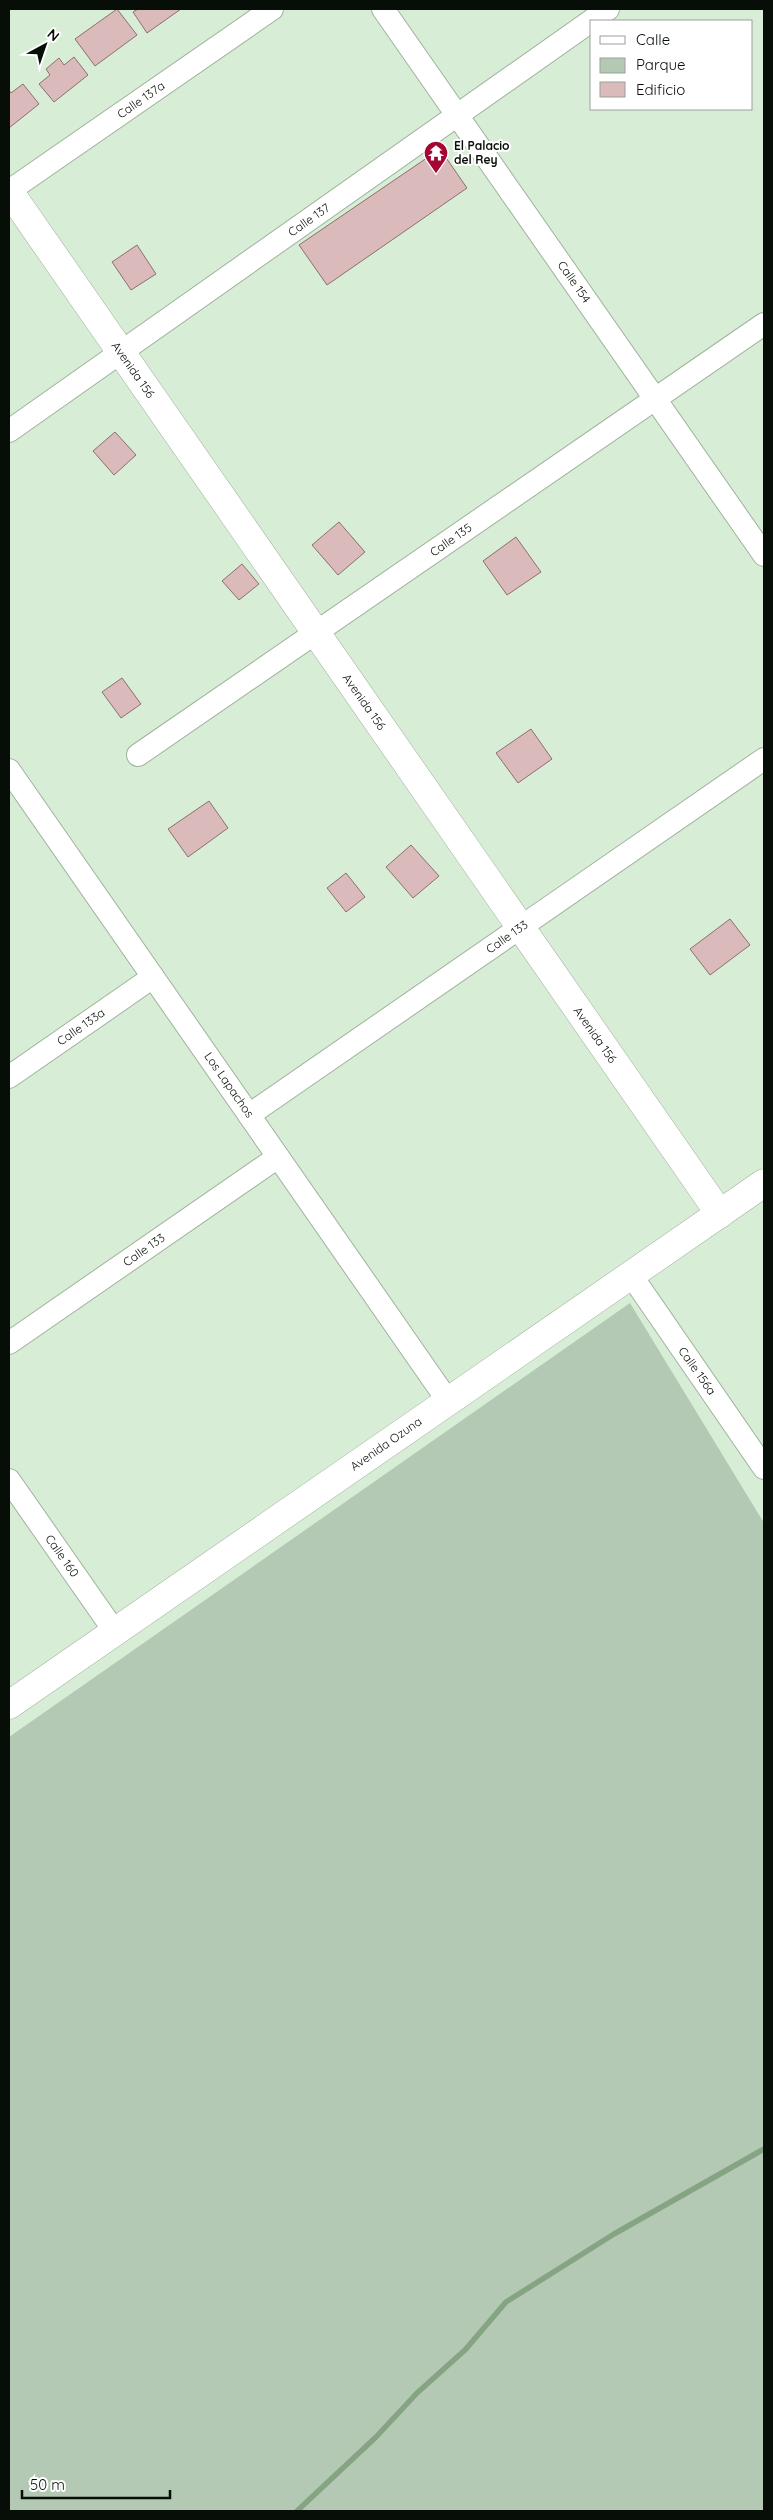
<svg xmlns="http://www.w3.org/2000/svg" width="773" height="2520" viewBox="0 0 773 2520" font-family="Quicksand,sans-serif">
  <style>
    .green { fill: #b4c9b3 }
    .lines { fill: none; stroke-linecap: round; stroke-linejoin: round }
    .stream { stroke: #85a483; stroke-width: 5.5 }
    .building { fill: #dababa; stroke: #8c6f6f }
    .minor-casing { stroke: #9fb39e; stroke-width: 24 }
    .secondary-casing { stroke: #9fb39e; stroke-width: 29 }
    .minor { stroke: #fff; stroke-width: 22 }
    .secondary { stroke: #fff; stroke-width: 28 }
    .labels { text-anchor: middle; stroke-width: 4; stroke-linejoin: round; paint-order: stroke }
    .street-label { font-size: 12px; fill: #070e07; stroke: #fff }
    .poi-label { font-size: 12px; font-weight: bold; fill: #070e07; stroke: #fff; text-anchor: start }
  </style>
  <rect width="100%" height="100%" fill="#d8edd6"/>
  <path class="green" d="M630,1303l134,220v988h-755v-774z"/>
  <g class="lines">
    <path class="stream" d="M297,2511l79,-74 41,-44 48,-43 41,-48 108,-68 150,-85"/>
  </g>
  <g class="building">
    <path d="M117,9l20,26 -42,31 -20,-27z"/>
    <path d="M138,9h43l-34,24 -14,-21z"/>
    <path d="M74,57l14,18 -34,27 -15,-18 11,-9 -4,-6 13,-11 5,7z"/>
    <path d="M23,84l16,20 -30,24v-38l2,3z"/>
    <path d="M440,149l27,39 -140,97 -28,-40z"/>
    <path d="M137,245l19,29 -25,16 -19,-28z"/>
    <path d="M115,432l21,23 -22,20 -21,-24z"/>
    <path d="M339,522l26,30 -27,23 -26,-30z"/>
    <path d="M516,537l25,35 -34,23 -24,-34z"/>
    <path d="M242,564l17,20 -20,16 -17,-19z"/>
    <path d="M122,678l19,26 -20,14 -19,-26z"/>
    <path d="M531,729l21,30 -34,24 -22,-30z"/>
    <path d="M209,801l19,27 -40,29 -20,-28z"/>
    <path d="M411,845l28,31 -26,22 -27,-31z"/>
    <path d="M346,873l19,24 -19,15 -19,-24z"/>
    <path d="M730,919l20,26 -40,30 -20,-26z"/>
  </g>
  <g class="lines">
    <defs>
      <g id="minor">
        <path d="M383,9l381,546"/>
        <path d="M9,191l263,-182"/>
        <path d="M9,431l599,-422"/>
        <path d="M138,755l626,-431"/>
        <path d="M9,770l439,631"/>
        <path d="M9,1077l144,-100"/>
        <path d="M249,1115l515,-356"/>
        <path d="M631,1275l133,193"/>
        <path d="M9,1343l269,-186"/>
        <path d="M9,1480l106,152"/>
      </g>
      <g id="secondary">
        <path d="M9,191l711,1023"/>
        <path d="M9,1705l755,-522"/>
      </g>
    </defs>
    <use href="#minor" class="minor-casing"/>
    <use href="#secondary" class="secondary-casing"/>
    <use href="#minor" class="minor"/>
    <use href="#secondary" class="secondary"/>
  </g>
  <defs>
    <symbol id="temple-pin" viewBox="-11 -11 22 30"><path d="M0 17L-7.5 6A9.5 9.5 0 1 1 7.5 6Z" fill="#a40832" stroke="#fff"/><path d="M0-6L5-2H3V0L6.5 2.5H4V6H1.5V3h-3V6H-4V2.5H-6.5L-3 0V-2H-5Z" fill="#fff"/></symbol>
  </defs>
  <g fill-rule="evenodd">
    <use href="#temple-pin" x="422" y="139" width="28" height="38"/>
  </g>
  <g class="labels">
    <g class="street-label">
      <text transform="translate(141 100) rotate(-35)" y="4">Calle 137a</text>
      <text transform="translate(309 220) rotate(-35)" y="4">Calle 137</text>
      <text transform="translate(574 282) rotate(55)" y="4">Calle 154</text>
      <text transform="translate(133 370) rotate(55)" y="4">Avenida 156</text>
      <text transform="translate(451 540) rotate(-35)" y="4">Calle 135</text>
      <text transform="translate(364 702) rotate(55)" y="4">Avenida 156</text>
      <text transform="translate(507 937) rotate(-35)" y="4">Calle 133</text>
      <text transform="translate(81 1027) rotate(-35)" y="4">Calle 133a</text>
      <text transform="translate(595 1035) rotate(55)" y="4">Avenida 156</text>
      <text transform="translate(229 1085) rotate(55)" y="4">Los Lapachos</text>
      <text transform="translate(144 1250) rotate(-35)" y="4">Calle 133</text>
      <text transform="translate(697 1371) rotate(55)" y="4">Calle 156a</text>
      <text transform="translate(386 1444) rotate(-35)" y="4">Avenida Ozuna</text>
      <text transform="translate(62 1556) rotate(55)" y="4">Calle 160</text>
    </g>
    <g class="poi-label">
      <text x="454" y="150">El Palacio<tspan x="454" dy="14">del Rey</tspan></text>
    </g>
  </g>
  <rect width="773" height="2520" fill="none" stroke="#070e07" stroke-width="20"/>
  <rect x="590" y="20" width="162" height="90" fill="#ffffff" stroke="#9c9f9c"/>
  <rect x="600" y="36" width="25" height="8" fill="#ffffff" stroke="#9c9f9c"/>
  <text x="636" y="45" font-size="15" fill="#070e07">Calle</text>
  <rect x="600" y="58" width="25" height="15" fill="#b4c9b3" stroke="#9c9f9c"/>
  <text x="636" y="70" font-size="15" fill="#070e07">Parque</text>
  <rect x="600" y="82" width="25" height="15" fill="#dababa" stroke="#9c9f9c"/>
  <text x="636" y="95" font-size="15" fill="#070e07">Edificio</text>
  <g transform="translate(45 45) rotate(40)" stroke="#ffffff" stroke-width="4" paint-order="stroke">
  <path d="M0-4L9 19L0 12L-9 19Z" fill="#070e07"/>
  <text y="-8" font-size="14" font-weight="bold" text-anchor="middle" fill="#070e07">N</text>
  </g>
  <path d="M22 2490v8h148v-8" fill="none" stroke="#070e07" stroke-width="2.5"/>
  <text x="30" y="2490" font-size="15" fill="#070e07" stroke="#ffffff" stroke-width="4" paint-order="stroke">50 m</text>
</svg>
